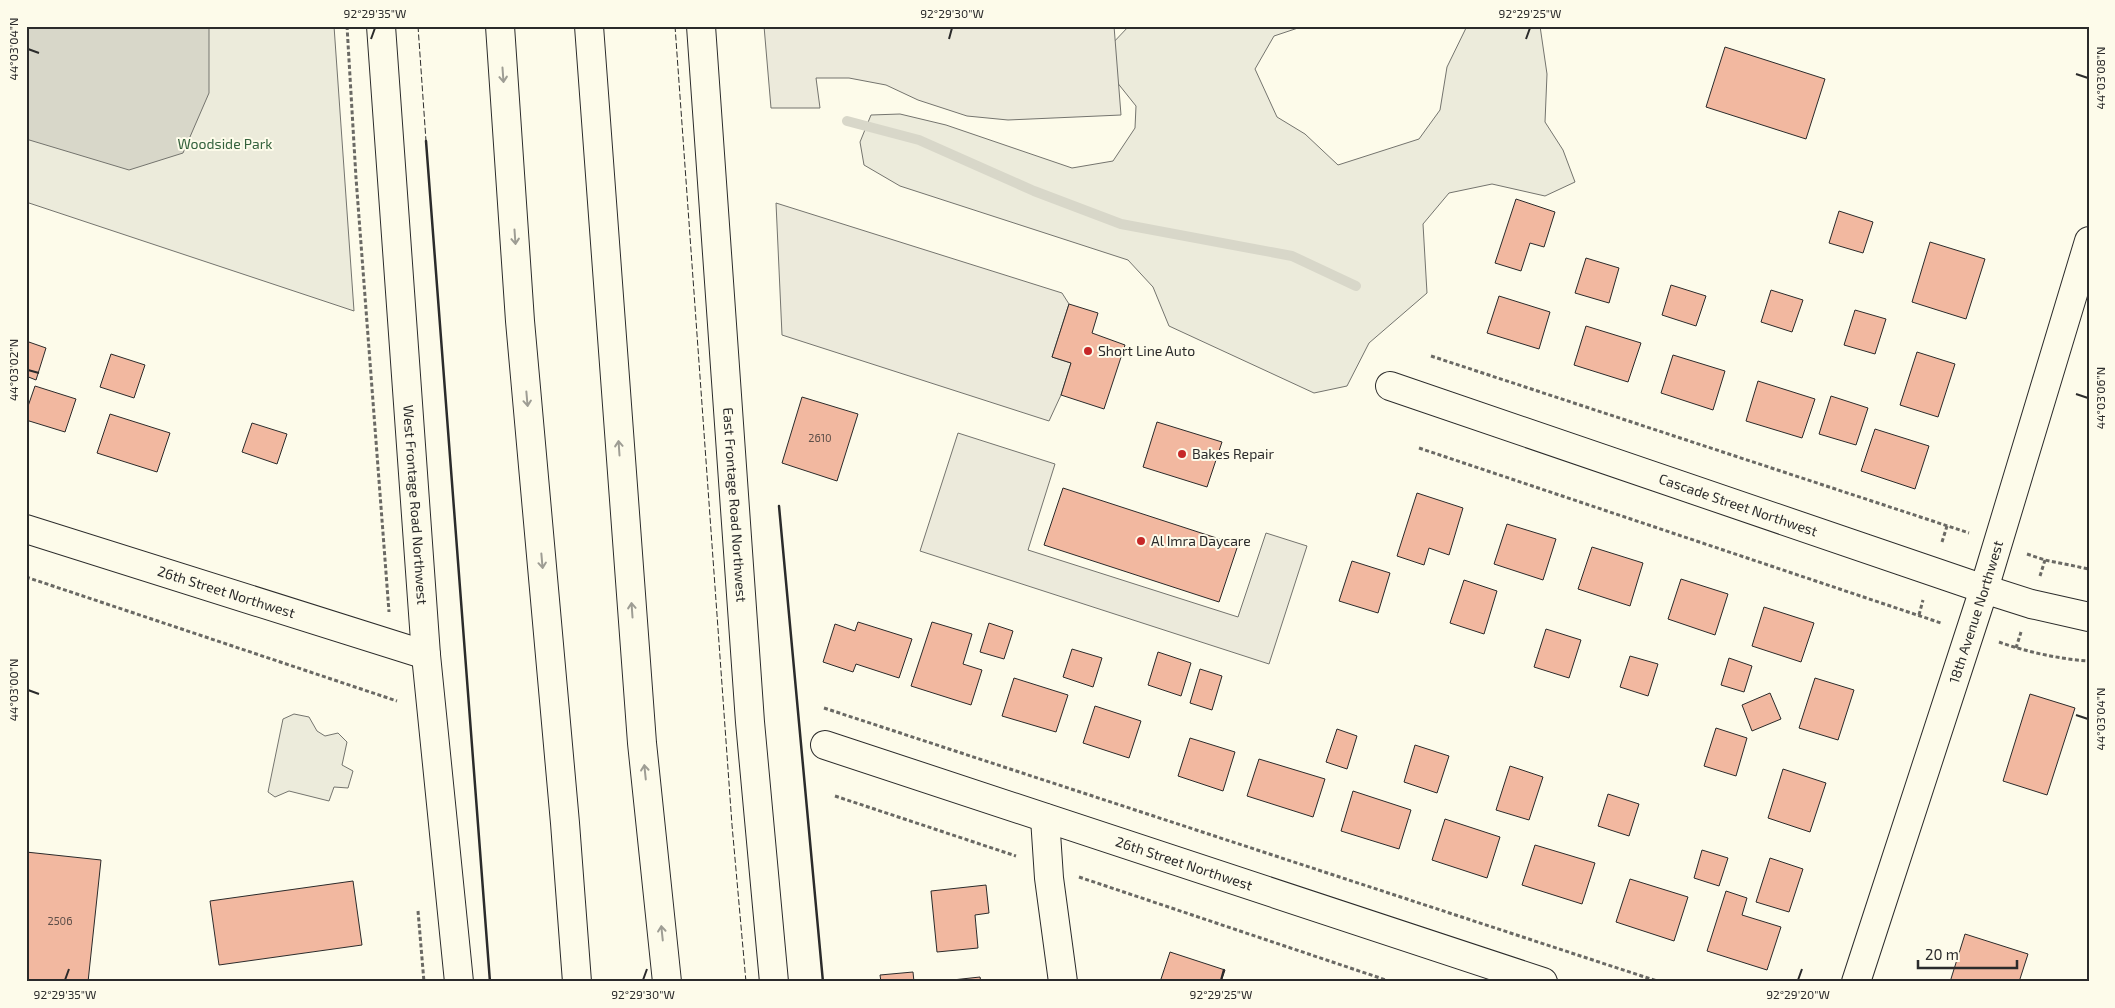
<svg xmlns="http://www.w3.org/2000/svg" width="2115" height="1008" viewBox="0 0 2115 1008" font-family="'Exo 2',sans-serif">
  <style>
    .green { fill: #ecebdb; stroke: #74746e }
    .parking { fill: #eceadb; stroke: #74746e }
    .water { fill: #d8d7c9; stroke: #74746e }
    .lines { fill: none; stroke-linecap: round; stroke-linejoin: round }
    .stream { stroke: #d8d7c9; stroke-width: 10 }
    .building { fill: #f2b8a0; stroke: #2b2b2b }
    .minor-casing { stroke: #2b2b2b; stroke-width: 30 }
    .major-casing { stroke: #2b2b2b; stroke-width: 30 }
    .highway-casing { stroke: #2b2b2b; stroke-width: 30 }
    .path { stroke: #6a6964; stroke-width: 3; stroke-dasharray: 4 2.5; stroke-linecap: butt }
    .minor { stroke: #fdfbea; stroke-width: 28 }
    .major { stroke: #fdfbea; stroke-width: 28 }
    .highway { stroke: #fdfbea; stroke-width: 28 }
    .fence { stroke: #2b2b2b; stroke-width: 1; stroke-dasharray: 6 2.5; stroke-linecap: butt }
    .wall { stroke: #2b2b2b; stroke-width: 2.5 }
    .oneway { stroke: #9e9d94 }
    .ticks { fill: none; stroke: #2b2b2b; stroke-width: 2 }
    .poi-dot { fill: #c62828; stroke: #fdfbea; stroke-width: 2 }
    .labels { text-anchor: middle; stroke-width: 4; stroke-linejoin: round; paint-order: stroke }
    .number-label { font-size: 11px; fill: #5d4e48 }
    .park-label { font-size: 14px; fill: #34623c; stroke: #fdfbea }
    .poi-label { font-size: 14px; fill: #2b2b2b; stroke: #fdfbea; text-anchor: start }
    .street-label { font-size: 14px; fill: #2b2b2b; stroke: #fdfbea }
    .neatline { fill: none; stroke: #2b2b2b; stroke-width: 2 }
    .ticks-label { font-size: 12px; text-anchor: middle; fill: #2b2b2b }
  </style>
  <rect width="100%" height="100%" fill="#fdfbea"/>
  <g class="green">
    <path d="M26,26h308l20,285 -328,-109z"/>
    <path d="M1129,26h175l-30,10 -19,33 22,48 28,17 33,31 81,-26 21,-29 7,-43 20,-41h73l7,48 -2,48 18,28 12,32 -30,14 -53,-12 -43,9 -26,31 4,69 -58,50 -22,43 -33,7 -145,-67 -16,-39 -25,-27 -228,-74 -36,-21 -4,-23 11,-27 29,-1 46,11 126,43 41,-7 22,-33 1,-22 -24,-30 -2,-30z"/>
    <path d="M294,714l15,3 8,14 8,5 13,-3 9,9 -5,23 11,6 -5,17 -14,-1 -5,14 -40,-10 -14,6 -7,-5 15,-73z"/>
  </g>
  <g class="parking">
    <path d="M764,26h350l7,89 -113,5 -41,-4 -49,-16 -32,-15 -37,-7h-33l4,30h-49z"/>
    <path d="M776,203l286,90 7,11 -17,53 19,6 -10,32 -12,26 -267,-86z"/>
    <path d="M958,433l97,31 -27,86 210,67 28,-84 41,13 -38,118 -349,-113z"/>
  </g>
  <path class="water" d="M26,26h183v67l-26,60 -54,17 -103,-31z"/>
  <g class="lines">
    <path class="stream" d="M847,121l72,19 115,51 87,33 171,32 64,30"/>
  </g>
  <g class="building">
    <path d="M1725,47l100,32 -19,60 -100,-32z"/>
    <path d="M1516,199l39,13 -11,35 -14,-4 -9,28 -26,-8z"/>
    <path d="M1839,211l34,11 -10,31 -34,-10z"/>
    <path d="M1930,242l55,17 -19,60 -54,-17z"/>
    <path d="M1586,258l33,10 -10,35 -34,-10z"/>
    <path d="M1671,285l35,11 -10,30 -34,-11z"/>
    <path d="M1771,290l32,10 -11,32 -31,-10z"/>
    <path d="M1499,296l51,16 -11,37 -52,-16z"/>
    <path d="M1069,304l29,9 -6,20 33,12 -21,64 -43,-14 10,-32 -19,-6z"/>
    <path d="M1855,310l31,9 -11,35 -31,-9z"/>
    <path d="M1586,326l55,17 -13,39 -54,-17z"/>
    <path d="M26,341l20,7 -10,32 -10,-4z"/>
    <path d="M1917,352l38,12 -17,53 -38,-12z"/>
    <path d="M111,354l34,11 -11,33 -34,-11z"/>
    <path d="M1673,355l52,16 -12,39 -52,-17z"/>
    <path d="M1758,381l57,18 -13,39 -56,-17z"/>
    <path d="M35,386l41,13 -11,33 -39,-12v-8z"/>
    <path d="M1831,396l37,12 -12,37 -37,-11z"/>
    <path d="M802,397l56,17 -21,67 -55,-18z"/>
    <path d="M110,414l60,19 -13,39 -60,-19z"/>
    <path d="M1157,422l65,20 -15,45 -64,-20z"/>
    <path d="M252,423l35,11 -10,30 -35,-12z"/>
    <path d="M1875,429l54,17 -14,43 -54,-18z"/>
    <path d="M1063,488l175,57 -19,57 -175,-57z"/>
    <path d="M1417,493l46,15 -14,47 -20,-7 -5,17 -27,-9z"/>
    <path d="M1507,524l49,15 -13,41 -49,-16z"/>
    <path d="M1592,547l51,16 -13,43 -52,-17z"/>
    <path d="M1352,561l38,12 -12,40 -39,-12z"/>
    <path d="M1681,579l47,15 -13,41 -47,-16z"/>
    <path d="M1464,580l33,11 -13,43 -34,-11z"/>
    <path d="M1764,607l50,16 -13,39 -49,-16z"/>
    <path d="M858,622l54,17 -13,39 -43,-14 -3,8 -30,-10 12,-38 20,7z"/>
    <path d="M932,622l40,12 -9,30 19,6 -11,35 -60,-19z"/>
    <path d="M989,623l24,8 -9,28 -24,-7z"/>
    <path d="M1546,629l35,11 -12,38 -35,-11z"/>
    <path d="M1072,649l30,9 -9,29 -30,-10z"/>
    <path d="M1158,652l33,11 -10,33 -33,-11z"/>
    <path d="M1630,656l28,8 -10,32 -28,-9z"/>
    <path d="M1729,658l23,8 -8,26 -23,-7z"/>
    <path d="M1200,669l22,7 -10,34 -22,-7z"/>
    <path d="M1014,678l54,17 -12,37 -54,-16z"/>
    <path d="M1815,678l39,12 -16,50 -39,-12z"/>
    <path d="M1770,693l11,26 -29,12 -10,-26z"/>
    <path d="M2030,694l45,14 -28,87 -44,-14z"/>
    <path d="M1095,706l46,15 -12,37 -46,-15z"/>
    <path d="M1716,728l31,10 -11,38 -32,-10z"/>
    <path d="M1337,729l20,7 -10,33 -21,-7z"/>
    <path d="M1190,738l45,14 -12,39 -45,-15z"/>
    <path d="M1415,745l34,11 -12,37 -33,-11z"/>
    <path d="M1259,759l66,20 -12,38 -66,-21z"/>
    <path d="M1510,766l33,11 -14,43 -33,-10z"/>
    <path d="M1783,769l43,14 -16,49 -42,-14z"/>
    <path d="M1353,791l58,19 -12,39 -58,-18z"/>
    <path d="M1608,794l31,10 -10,32 -31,-10z"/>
    <path d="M1445,819l55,18 -13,41 -55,-18z"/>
    <path d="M1535,845l60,18 -13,41 -60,-19z"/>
    <path d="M1702,850l26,8 -9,28 -25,-8z"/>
    <path d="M26,852l75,8 -13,122h-62z"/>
    <path d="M1770,858l33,11 -14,43 -33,-10z"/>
    <path d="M1630,879l58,18 -14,44 -58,-19z"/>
    <path d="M353,881l9,64 -143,20 -9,-64z"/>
    <path d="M986,885l3,28 -14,2 3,33 -41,4 -6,-61z"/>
    <path d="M1726,891l21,7 -5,17 39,12 -14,43 -60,-19z"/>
    <path d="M1965,934l63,20 -9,28h-69z"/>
    <path d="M1170,952l55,18 -4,12h-61z"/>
    <path d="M913,972l1,10h-33l-1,-7z"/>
    <path d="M980,977l1,5h-38v-1z"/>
  </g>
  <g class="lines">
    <defs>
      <g id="minor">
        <path id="s1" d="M381,26l45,629 33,327"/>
        <path id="s2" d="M701,26l49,696 24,260"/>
        <path id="s3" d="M1390,386l594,203 47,15 58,13"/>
        <path id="s4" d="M26,529l400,126"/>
        <path id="s5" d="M825,745l718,237"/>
        <path d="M1045,818l4,60 14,104"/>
      </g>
      <g id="major">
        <path id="s6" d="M1856,982l128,-393 105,-348"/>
      </g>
      <g id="highway">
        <path d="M500,26l20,295 45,502 12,159"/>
        <path d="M589,26l53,717 25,239"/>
      </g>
    </defs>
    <use href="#minor" class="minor-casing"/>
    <use href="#major" class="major-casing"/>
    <use href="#highway" class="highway-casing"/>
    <g class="path">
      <path d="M347,26l9,152 33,434"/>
      <path d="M1431,356l538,177"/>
      <path d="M1419,448l522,175"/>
      <path d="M1942,542l5,-16"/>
      <path d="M2027,554l18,6 44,9"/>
      <path d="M2040,576l5,-16"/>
      <path d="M26,577l371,124"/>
      <path d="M1919,615l4,-15"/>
      <path d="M1999,642c28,10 60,17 90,19"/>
      <path d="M2016,648l5,-16"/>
      <path d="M824,708l836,274"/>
      <path d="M835,796l181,60"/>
      <path d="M1079,877l313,105"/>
      <path d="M418,911l6,71"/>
    </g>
    <use href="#minor" class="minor"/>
    <use href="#major" class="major"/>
    <use href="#highway" class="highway"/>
    <g class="fence">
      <path d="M418,26l8,115"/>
      <path d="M675,26l57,799 14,157"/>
    </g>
    <g class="wall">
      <path d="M426,141l64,841"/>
      <path d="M779,506l44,476"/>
    </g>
  </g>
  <defs><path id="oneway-shaft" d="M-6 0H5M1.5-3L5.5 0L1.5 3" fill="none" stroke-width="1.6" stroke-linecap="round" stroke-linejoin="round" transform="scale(1.25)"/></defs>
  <g class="oneway">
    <use href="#oneway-shaft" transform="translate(503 75) rotate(86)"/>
    <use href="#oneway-shaft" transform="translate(515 237) rotate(86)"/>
    <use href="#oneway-shaft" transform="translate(527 399) rotate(85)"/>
    <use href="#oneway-shaft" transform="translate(619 448) rotate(-94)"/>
    <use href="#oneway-shaft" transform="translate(542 561) rotate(85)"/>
    <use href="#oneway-shaft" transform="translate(632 610) rotate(-94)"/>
    <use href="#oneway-shaft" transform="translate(645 772) rotate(-96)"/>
    <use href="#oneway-shaft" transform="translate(662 933) rotate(-96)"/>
  </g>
  <path class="ticks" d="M371,39l4,-11M949,39l3,-11M1526,39l4,-11M28,49l11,4M2076,74l12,4M28,370l11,3M2076,394l12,4M28,690l11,4M2076,715l12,4M65,980l4,-11M643,980l4,-11M1221,980l3,-11M1798,980l4,-11"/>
  <g class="poi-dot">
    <circle cx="1088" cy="351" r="5"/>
    <circle cx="1182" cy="454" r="5"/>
    <circle cx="1141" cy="541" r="5"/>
  </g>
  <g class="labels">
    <g class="number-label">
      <text x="820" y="442">2610</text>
      <text x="60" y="925">2506</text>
    </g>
    <g class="park-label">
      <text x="225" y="149">Woodside Park</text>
    </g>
    <g class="poi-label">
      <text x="1098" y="356">Short Line Auto</text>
      <text x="1192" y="459">Bakes Repair</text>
      <text x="1151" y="546">Al Imra Daycare</text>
    </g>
    <g class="street-label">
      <text dy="5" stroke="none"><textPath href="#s1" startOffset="480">West Frontage Road Northwest</textPath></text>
      <text dy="5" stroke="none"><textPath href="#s2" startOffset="480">East Frontage Road Northwest</textPath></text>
      <text dy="5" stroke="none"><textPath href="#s3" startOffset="368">Cascade Street Northwest</textPath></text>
      <text dy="5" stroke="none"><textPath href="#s4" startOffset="210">26th Street Northwest</textPath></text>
      <text dy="5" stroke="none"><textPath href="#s6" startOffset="389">18th Avenue Northwest</textPath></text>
      <text dy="5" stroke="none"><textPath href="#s5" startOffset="378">26th Street Northwest</textPath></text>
    </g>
  </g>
  <rect width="2115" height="1008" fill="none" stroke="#fdfbea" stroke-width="55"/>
  <path d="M1918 960v8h99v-8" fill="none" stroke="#2b2b2b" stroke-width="2.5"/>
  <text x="1925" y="960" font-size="15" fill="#2b2b2b" stroke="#fdfbea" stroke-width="4" paint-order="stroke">20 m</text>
  <rect x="28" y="28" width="2060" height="952" class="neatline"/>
  <g class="ticks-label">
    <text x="375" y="18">92°29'35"W</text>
    <text x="952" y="18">92°29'30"W</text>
    <text x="1530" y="18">92°29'25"W</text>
    <text transform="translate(14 49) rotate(-90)" y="4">44°03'04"N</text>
    <text transform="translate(2101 78) rotate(-90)" y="4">44°03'08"N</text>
    <text transform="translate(14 370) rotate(-90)" y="4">44°03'02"N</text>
    <text transform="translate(2101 398) rotate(-90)" y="4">44°03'06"N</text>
    <text transform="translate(14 690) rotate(-90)" y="4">44°03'00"N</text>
    <text transform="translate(2101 719) rotate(-90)" y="4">44°03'04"N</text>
    <text x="65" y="999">92°29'35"W</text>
    <text x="643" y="999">92°29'30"W</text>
    <text x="1221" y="999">92°29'25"W</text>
    <text x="1798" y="999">92°29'20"W</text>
  </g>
</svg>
